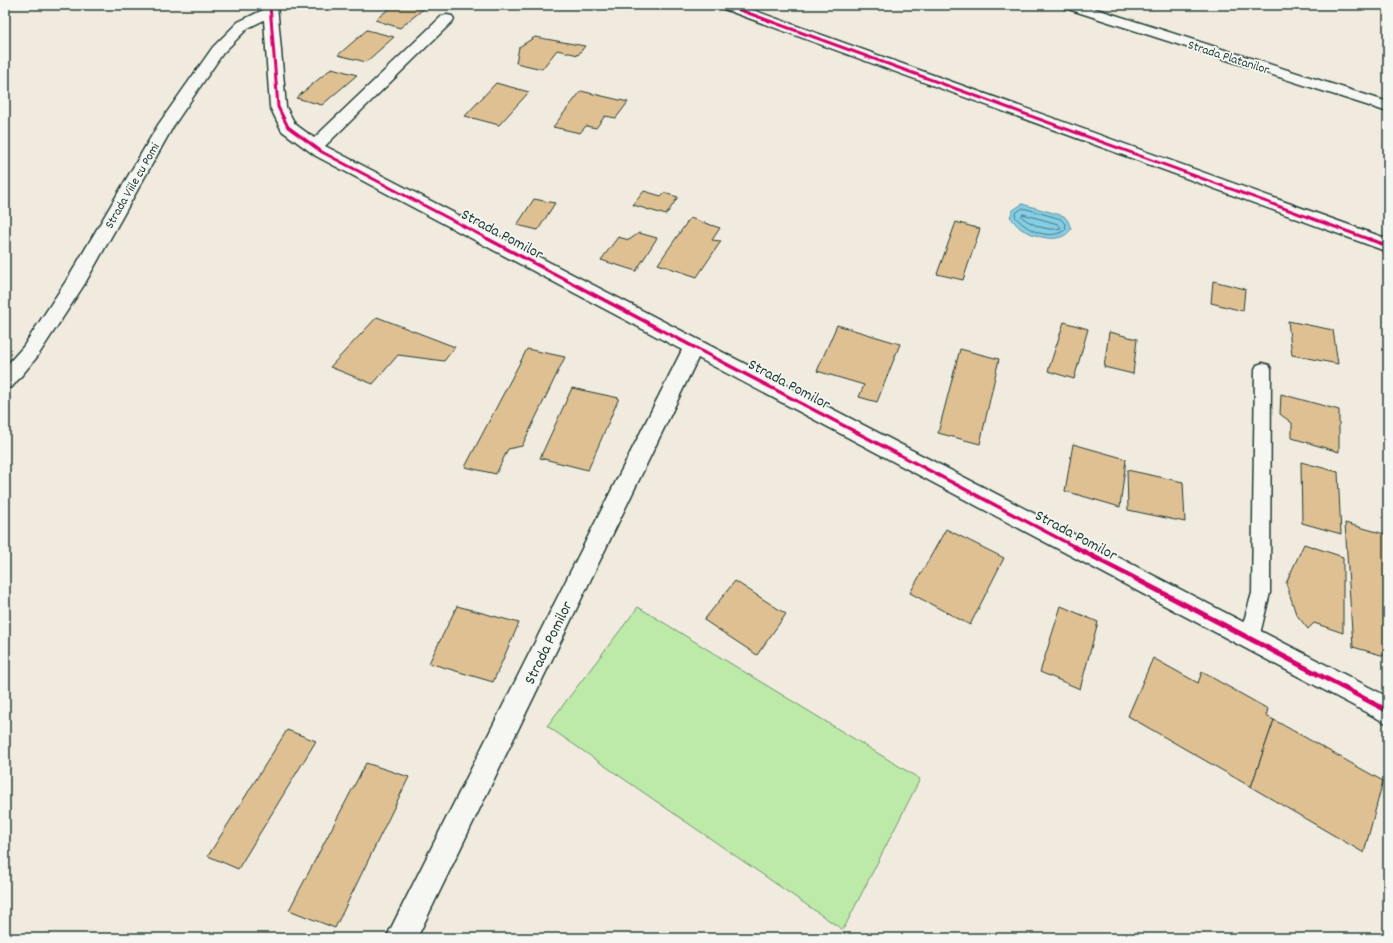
<svg xmlns="http://www.w3.org/2000/svg" width="1393" height="943" viewBox="0 0 1393 943" font-family="Dekko,sans-serif">
  <style>
    .green { fill: #bdeaa8; stroke: #6e946e }
    .water { fill: #85cee6; stroke: #5c949f }
    .lines { fill: none; stroke-linecap: round; stroke-linejoin: round }
    .shore { stroke: #48777b; stroke-width: 1 }
    .building { fill: #dfc092; stroke: #1f3d34 }
    .lane-casing { stroke: #1f3d34; stroke-width: 3 }
    .street-casing { stroke: #1f3d34; stroke-width: 3 }
    .lane { fill: #f6f6f2; fill-rule: evenodd }
    .street { fill: #f6f6f2; fill-rule: evenodd }
    .cycleway-far2-casing { stroke: #f6f6f2; stroke-width: 5 }
    .cycleway-far1-casing { stroke: #f6f6f2; stroke-width: 6 }
    .cycleway-casing { stroke: #f6f6f2; stroke-width: 8 }
    .cycleway-far2 { stroke: #d6006c; stroke-width: 3 }
    .cycleway-far1 { stroke: #d6006c; stroke-width: 3.5 }
    .cycleway { stroke: #d6006c; stroke-width: 5 }
    .labels { text-anchor: middle; stroke-width: 3.5; stroke-linejoin: round; paint-order: stroke }
    .far-street-label { font-size: 13px; fill: #1f3d34; stroke: #f6f6f2 }
    .street-label { font-size: 16px; fill: #1f3d34; stroke: #f6f6f2 }
  </style>
  <rect width="100%" height="100%" fill="#f1ebdf"/>
  <filter id="ink" filterUnits="userSpaceOnUse"><feTurbulence type="fractalNoise" baseFrequency=".025" numOctaves="2"/><feDisplacementMap in="SourceGraphic" scale="8" xChannelSelector="R" yChannelSelector="G"/><feConvolveMatrix kernelMatrix="1 2 1 2 8 2 1 2 1" color-interpolation-filters="sRGB"/></filter>
  <g filter="url(#ink)">
    <path class="green" d="M638,607l282,172 -77,151 -296,-204z"/>
    <path class="water" d="M1022,204l42,12 4,5 3,8c-10,16 -34,8 -48,1 -5,-2 -9,-9 -13,-13l3,-7z"/>
    <g class="lines">
      <g class="shore">
        <path d="M1023,208l38,11 4,5 1,5c-15,13 -41,1 -51,-13l1,-3z"/>
        <path d="M1023,214l35,10 3,4c-13,4 -29,-3 -39,-11z"/>
      </g>
    </g>
    <g class="building">
      <path d="M394,5h31l2,1 -27,22 -25,-8z"/>
      <path d="M367,30l27,7 -28,25 -28,-7z"/>
      <path d="M535,37l50,9 -7,9 -21,-5 -15,19 -26,-6 3,-16z"/>
      <path d="M332,68l25,7 -35,30 -26,-7z"/>
      <path d="M496,83l33,9 -30,33 -34,-9z"/>
      <path d="M581,91l47,11 -12,16 -11,-2 -9,12 -10,-2 -6,7 -27,-6z"/>
      <path d="M644,191l17,5 3,-3 14,4 -12,18 -33,-10z"/>
      <path d="M534,199l21,4 -17,27 -21,-5z"/>
      <path d="M690,218l30,10 -8,12 9,1 -24,36 -39,-13z"/>
      <path d="M956,222l24,7 -17,51 -26,-6z"/>
      <path d="M639,233l18,5 -21,33 -35,-11 17,-23 11,3z"/>
      <path d="M1213,281l32,8 -2,22 -32,-8z"/>
      <path d="M377,317l78,30 -11,14 -46,-6 -25,29 -43,-17z"/>
      <path d="M1288,321l45,9 5,34 -46,-9z"/>
      <path d="M1064,322l24,7 -14,50 -26,-8z"/>
      <path d="M837,325l63,19 -23,58 -18,-5 5,-12 -47,-14z"/>
      <path d="M1109,332l28,7 -4,35 -29,-7z"/>
      <path d="M527,349l38,8 -43,89 -14,3 -12,25 -31,-7z"/>
      <path d="M960,349l39,10 -19,85 -42,-11z"/>
      <path d="M572,388l47,10 -31,72 -48,-12z"/>
      <path d="M1281,394l58,16v42l-47,-14v-15l-12,-9z"/>
      <path d="M1073,444l53,15 -6,48 -55,-16z"/>
      <path d="M1301,462l37,10 3,62 -39,-11z"/>
      <path d="M1127,470l56,12 2,40 -57,-12z"/>
      <path d="M1345,523l43,12v122l-35,-10z"/>
      <path d="M946,529l58,29 -34,67 -60,-32z"/>
      <path d="M1304,544l39,13v76l-29,-10 -6,6 -12,-15 -10,-31z"/>
      <path d="M735,581l51,33 -29,41 -53,-35z"/>
      <path d="M457,606l62,17 -26,59 -64,-19z"/>
      <path d="M1061,606l37,16 -18,67 -40,-17z"/>
      <path d="M1153,658l45,25 4,-11 66,37 -2,7 8,4 -23,67 -123,-71z"/>
      <path d="M1274,720l109,61 -19,72 -113,-66z"/>
      <path d="M287,730l29,11 -78,128 -30,-13z"/>
      <path d="M366,763l43,14 -74,151 -46,-18z"/>
    </g>
    <g class="lines">
      <defs>
        <path id="lane" d="M1263,363l6,2 2,4 -1,224 -11,45 -3,6 -7,3 -7,-3 -3,-6 13,-45 3,-224 2,-4z"/>
        <g id="street">
          <path d="M263,5h14l9,102 9,17 19,14 128,-122 5,-1 5,1 2,3 -2,3 -127,124 1063,551v27l-690,-366 -281,580h-31l296,-588 -366,-194 -34,-25 -12,-24 -6,-87 -16,8 -25,25 -49,72 -90,160 -47,72 -25,30 -7,2v-22l18,-20 47,-72 88,-150 55,-78 25,-25 25,-12z"/>
          <path d="M719,5h20l649,234v13l-667,-244z"/>
          <path d="M1063,5h21l304,97v10l-323,-104z"/>
        </g>
      </defs>
      <use href="#lane" class="lane-casing"/>
      <use href="#street" class="street-casing"/>
      <use href="#lane" class="lane"/>
      <use href="#street" class="street"/>
      <defs>
        <g id="cycleway-far2">
          <path d="M270,5l8,102 10,20 34,25 168,88"/>
          <path d="M726,5l645,235"/>
        </g>
        <g id="cycleway-far1">
          <path d="M488,239l589,309"/>
          <path d="M1369,239l19,7"/>
        </g>
        <path id="cycleway" d="M1075,547l313,164"/>
      </defs>
      <use href="#cycleway-far2" class="cycleway-far2-casing"/>
      <use href="#cycleway-far1" class="cycleway-far1-casing"/>
      <use href="#cycleway" class="cycleway-casing"/>
      <use href="#cycleway-far2" class="cycleway-far2"/>
      <use href="#cycleway-far1" class="cycleway-far1"/>
      <use href="#cycleway" class="cycleway"/>
    </g>
  </g>
  <g class="labels">
    <g class="far-street-label">
      <text transform="translate(1229 56) rotate(18)" y="5">Strada Platanilor</text>
      <text transform="translate(131 185) rotate(-60)" y="5">Strada Viile cu Pomi</text>
    </g>
    <g class="street-label">
      <text transform="translate(503 233) rotate(28)" y="6">Strada Pomilor</text>
      <text transform="translate(790 383) rotate(28)" y="6">Strada Pomilor</text>
      <text transform="translate(1077 534) rotate(28)" y="6">Strada Pomilor</text>
      <text transform="translate(547 642) rotate(-64)" y="6">Strada Pomilor</text>
    </g>
  </g>
  <rect width="1393" height="943" fill="none" stroke="#f6f6f2" stroke-width="20"/>
  <rect x="10" y="10" width="1373" height="923" fill="none" stroke="#1f3d34" stroke-width="1.5" filter="url(#ink)"/>
</svg>
